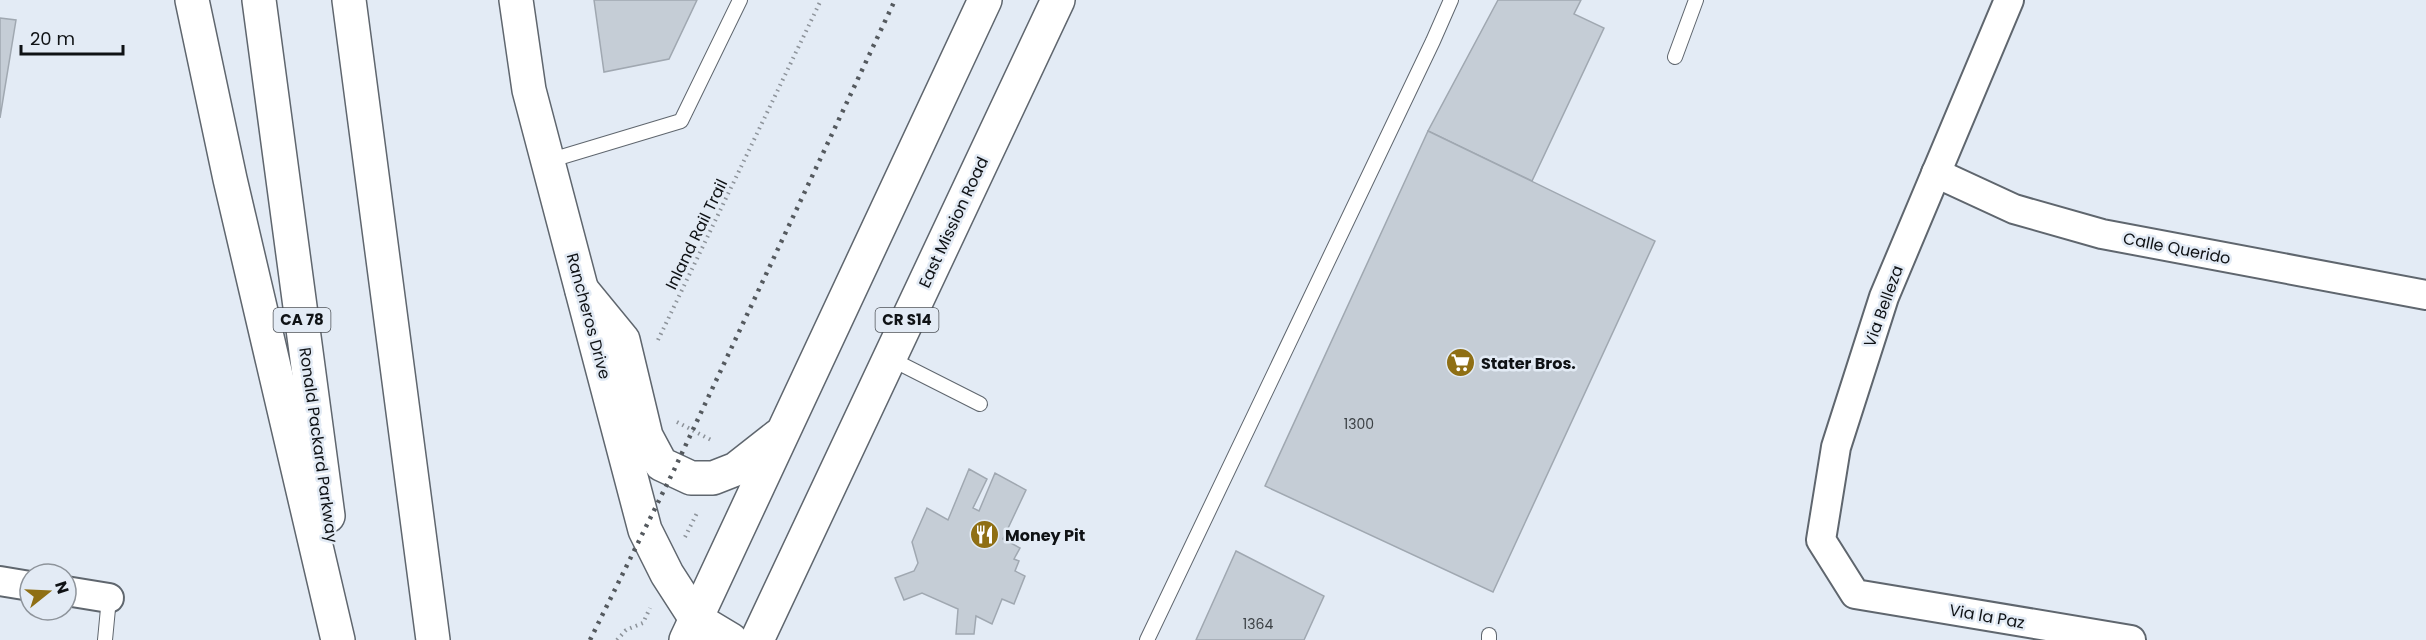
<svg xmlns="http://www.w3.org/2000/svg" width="2426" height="640" viewBox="0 0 2426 640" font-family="Poppins,sans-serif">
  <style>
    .building { fill: #c5cdd6; stroke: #a0a8b1; stroke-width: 1.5 }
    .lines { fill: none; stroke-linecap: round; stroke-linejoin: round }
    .lane-casing { stroke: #5f666e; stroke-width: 16 }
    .street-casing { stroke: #5f666e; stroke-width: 32 }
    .secondary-casing { stroke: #5f666e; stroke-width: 36 }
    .primary-casing { stroke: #5f666e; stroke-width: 36 }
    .highway-casing { stroke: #5f666e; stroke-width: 36 }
    .path { stroke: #8d939a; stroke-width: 4; stroke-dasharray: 1.5 4.5; stroke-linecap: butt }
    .lane { stroke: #fff; stroke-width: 14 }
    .street { stroke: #fff; stroke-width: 28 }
    .secondary { stroke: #fff; stroke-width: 33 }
    .primary { stroke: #fff; stroke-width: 33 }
    .highway { stroke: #fff; stroke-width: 33 }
    .rail { stroke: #54595e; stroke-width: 4.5; stroke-dasharray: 3 6; stroke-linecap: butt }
    .labels { text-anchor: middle; stroke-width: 5; stroke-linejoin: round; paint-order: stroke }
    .number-label { font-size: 14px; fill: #3c4145 }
    .shield { fill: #e3ebf5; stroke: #4f5358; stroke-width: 1.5 }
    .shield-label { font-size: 15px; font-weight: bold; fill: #0f1215 }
    .street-label { font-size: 16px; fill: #0f1215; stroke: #e3ebf5 }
    .poi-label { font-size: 16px; font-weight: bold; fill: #0f1215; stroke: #e3ebf5; text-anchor: start }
  </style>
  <rect width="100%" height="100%" fill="#e3ebf5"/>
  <g class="building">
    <path d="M594,0h103l-28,59 -65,13z"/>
    <path d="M1498,0h83l-7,14 30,14 -72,153 -104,-50z"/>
    <path d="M0,18l16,2 -16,98z"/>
    <path d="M1428,131l227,110 -162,351 -228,-106z"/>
    <path d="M969,469l18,10 -14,29 6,3 16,-38 31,17 -23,49 17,9 -6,11 5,2 -4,10 10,5 -11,28 -12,-5 -10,25 -16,-8 -2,18h-18l2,-25 -36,-16 -18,7 -9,-22 19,-7 4,-8 -6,-21 15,-34 21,12z"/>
    <path d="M1236,551l88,45 -20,44h-108z"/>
  </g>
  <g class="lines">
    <defs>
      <g id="lane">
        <path d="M1675,57l21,-57"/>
        <path d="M548,161l133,-40 59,-121"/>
        <path d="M889,358l91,46"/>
        <path d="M105,640l4,-42"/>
        <path d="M1147,640l286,-599 18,-41"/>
        <path d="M1489,640v-5"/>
      </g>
      <g id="street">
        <path d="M2009,0l-125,297 -48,150 -15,93 34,54 276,46"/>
        <path d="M1936,173l78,36 88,25 324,61"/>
        <path d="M0,581l30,5"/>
        <path d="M66,591l43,7"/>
      </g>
      <path id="secondary" d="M516,0l13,90 116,440 22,44 29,45 35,21"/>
      <g id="primary">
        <path d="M582,290l41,50 23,96 15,28 30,14h22l23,-9 42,-33"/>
        <path d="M686,640l299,-640"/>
        <path d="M757,640l301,-640"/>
      </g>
      <g id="highway">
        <path d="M192,0l38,179 108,461"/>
        <path d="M259,0l69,516"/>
        <path d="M349,0l84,640"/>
      </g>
    </defs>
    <use href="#lane" class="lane-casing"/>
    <use href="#street" class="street-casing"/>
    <use href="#secondary" class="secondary-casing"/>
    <use href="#primary" class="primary-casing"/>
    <use href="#highway" class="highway-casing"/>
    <g class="path">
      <path d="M658,340l163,-340"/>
      <path d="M677,422l36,19"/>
      <path d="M685,537l13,-26"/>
      <path d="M617,640l9,-10 17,-7 7,-15"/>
    </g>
    <use href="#lane" class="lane"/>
    <use href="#street" class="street"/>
    <use href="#secondary" class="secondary"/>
    <use href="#primary" class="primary"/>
    <use href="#highway" class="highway"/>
    <path class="rail" d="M590,640l84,-170 221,-470"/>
  </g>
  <defs>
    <symbol id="supermarket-disc" viewBox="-11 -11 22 22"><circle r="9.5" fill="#8f6f14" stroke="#e3ebf5"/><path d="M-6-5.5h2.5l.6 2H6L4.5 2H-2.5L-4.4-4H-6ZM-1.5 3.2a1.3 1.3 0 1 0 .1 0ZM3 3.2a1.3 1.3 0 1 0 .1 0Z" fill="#fff"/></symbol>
    <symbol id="restaurant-disc" viewBox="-11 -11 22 22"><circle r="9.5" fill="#8f6f14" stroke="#e3ebf5"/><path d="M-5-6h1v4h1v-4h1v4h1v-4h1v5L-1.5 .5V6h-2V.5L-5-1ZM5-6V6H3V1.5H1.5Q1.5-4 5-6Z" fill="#fff"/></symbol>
  </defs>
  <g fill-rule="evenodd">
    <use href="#supermarket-disc" x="1444" y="346" width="33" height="33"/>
    <use href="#restaurant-disc" x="968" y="518" width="33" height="33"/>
  </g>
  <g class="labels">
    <g class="number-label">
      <text x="1359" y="429">1300</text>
      <text x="1258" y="629">1364</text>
    </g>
    <g class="shield">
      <rect x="273.5" y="308" width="57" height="24" rx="4.5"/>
      <rect x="875.5" y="308" width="63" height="24" rx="4.5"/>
    </g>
    <g class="shield-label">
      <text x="302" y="325">CA 78</text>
      <text x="907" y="325">CR S14</text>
    </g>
    <g class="street-label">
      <text transform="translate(953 222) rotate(-65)" y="6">East Mission Road</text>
      <text transform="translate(696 234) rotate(-64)" y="6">Inland Rail Trail</text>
      <text transform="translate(2177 248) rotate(11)" y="6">Calle Querido</text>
      <text transform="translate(1883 306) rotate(-70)" y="6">Via Belleza</text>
      <text transform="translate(589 316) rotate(75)" y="6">Rancheros Drive</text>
      <text transform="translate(319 445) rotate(82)" y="6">Ronald Packard Parkway</text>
      <text transform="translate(1987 616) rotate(10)" y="6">Via la Paz</text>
    </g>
    <g class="poi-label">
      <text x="1481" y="369">Stater Bros.</text>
      <text x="1005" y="541">Money Pit</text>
    </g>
  </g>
  <g transform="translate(48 592) rotate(72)"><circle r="28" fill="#e3ebf5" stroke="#8e949b" stroke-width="1.5"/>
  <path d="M0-4.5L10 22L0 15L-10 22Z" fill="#8f6f14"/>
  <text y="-9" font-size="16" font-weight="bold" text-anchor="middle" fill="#0f1215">N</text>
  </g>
  <path d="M21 45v9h102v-9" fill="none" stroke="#0f1215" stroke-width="3"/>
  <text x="30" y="45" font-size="18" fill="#0f1215" stroke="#e3ebf5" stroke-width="4.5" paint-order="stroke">20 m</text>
</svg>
